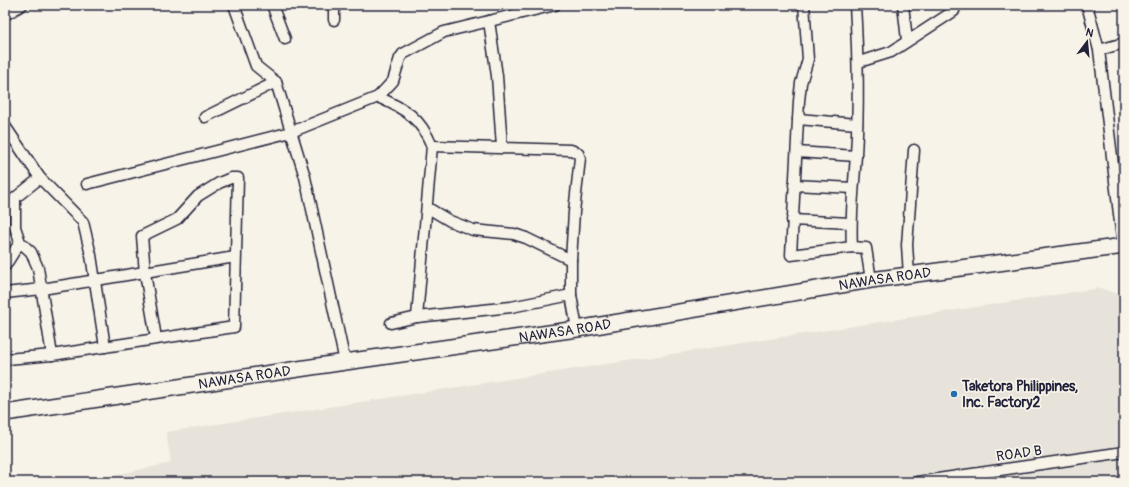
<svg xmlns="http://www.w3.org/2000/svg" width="1129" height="487" viewBox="0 0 1129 487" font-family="Pangolin,sans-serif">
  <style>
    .built { fill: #e7e3db }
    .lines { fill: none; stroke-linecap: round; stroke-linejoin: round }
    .street-casing { stroke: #22223b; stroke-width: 13 }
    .secondary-casing { stroke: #22223b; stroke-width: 18 }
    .street { stroke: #f7f3e8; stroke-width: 10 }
    .secondary { stroke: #f7f3e8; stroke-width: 15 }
    .poi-dot { fill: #1f6fb2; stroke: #f7f3e8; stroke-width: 1.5 }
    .labels { text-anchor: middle; stroke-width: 3.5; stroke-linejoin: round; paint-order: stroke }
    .street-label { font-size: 14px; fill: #22223b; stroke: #f7f3e8 }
    .poi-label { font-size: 14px; font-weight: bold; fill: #22223b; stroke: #f7f3e8; text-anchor: start }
  </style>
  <rect width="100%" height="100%" fill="#f7f3e8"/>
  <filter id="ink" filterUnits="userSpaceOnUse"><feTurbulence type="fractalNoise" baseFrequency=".025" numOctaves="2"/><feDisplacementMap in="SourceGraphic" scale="8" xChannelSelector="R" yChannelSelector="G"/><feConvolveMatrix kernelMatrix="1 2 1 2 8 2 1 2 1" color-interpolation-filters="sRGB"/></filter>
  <g filter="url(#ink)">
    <path class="built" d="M1100,288l24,8v186h-1042l89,-19 -5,-31z"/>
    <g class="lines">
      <defs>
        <g id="street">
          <path d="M234,5l22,61 20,16 29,95 40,185"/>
          <path d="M272,5l13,34"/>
          <path d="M334,5v15"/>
          <path d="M804,5l4,54 -7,24 -2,18 -8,154 61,-8 14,1 5,32"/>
          <path d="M903,5l4,35"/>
          <path d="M1087,5l12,45 24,197"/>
          <path d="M5,15l17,-10"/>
          <path d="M489,21l8,55 5,71"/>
          <path d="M1099,50l25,-7"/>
          <path d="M859,62l32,-10 63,-41v-6"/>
          <path d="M378,97l15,-16 7,-23 3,-4 41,-22 111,-27"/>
          <path d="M205,117l71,-35"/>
          <path d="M798,119l59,5"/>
          <path d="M5,126l35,52"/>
          <path d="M432,146l139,4 7,3 2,5 -6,54 -3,48v35l6,34"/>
          <path d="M797,152l59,4"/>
          <path d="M87,184l204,-52 87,-35c27,12 42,20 54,49l-15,171"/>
          <path d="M794,185l59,3"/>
          <path d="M428,208l22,13 23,9 41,4 12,4 45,22"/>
          <path d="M792,220l58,3"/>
          <path d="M852,247c-2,-31 2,-61 4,-92 3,-50 2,-100 -1,-150"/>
          <path d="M5,266l15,-24"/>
          <path d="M909,275l-2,-30 7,-95"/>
          <path d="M5,293l37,-4 193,-32"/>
          <path d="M391,323l26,-6 94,-10 60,-12"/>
          <path d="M52,355l-14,-87 -7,-16 -11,-10 -5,-15v-29l25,-20 43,44 8,33 14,92"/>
          <path d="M5,357l2,2 45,-4 182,-28 4,-149h-7l-12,5 -21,13 -21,23 -35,17 3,37 11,65"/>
          <path d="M917,482l207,-30"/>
        </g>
        <g id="secondary">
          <path id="s1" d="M5,413l340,-51 232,-33 294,-49 253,-34"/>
        </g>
      </defs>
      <use href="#street" class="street-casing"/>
      <use href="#secondary" class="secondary-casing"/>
      <use href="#street" class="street"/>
      <use href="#secondary" class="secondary"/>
    </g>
  </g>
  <circle class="poi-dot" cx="954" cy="394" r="4"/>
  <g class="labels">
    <g class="street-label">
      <text dy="5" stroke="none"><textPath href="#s1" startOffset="890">NAWASA ROAD</textPath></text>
      <text dy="5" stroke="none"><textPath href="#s1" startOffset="566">NAWASA ROAD</textPath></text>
      <text dy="5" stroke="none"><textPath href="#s1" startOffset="242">NAWASA ROAD</textPath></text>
      <text transform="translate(1019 453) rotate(-8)" y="5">ROAD B</text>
    </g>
    <g class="poi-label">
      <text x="962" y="391">Taketora Philippines,<tspan x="962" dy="16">Inc. Factory2</tspan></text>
    </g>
  </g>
  <rect width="1129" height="487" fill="none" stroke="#f7f3e8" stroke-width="20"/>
  <rect x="10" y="10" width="1109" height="467" fill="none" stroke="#22223b" stroke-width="1.5" filter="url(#ink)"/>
  <g transform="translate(1087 42) rotate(16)" stroke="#f7f3e8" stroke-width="3" paint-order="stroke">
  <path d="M0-3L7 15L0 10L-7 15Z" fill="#22223b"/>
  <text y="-6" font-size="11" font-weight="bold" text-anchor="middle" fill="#22223b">N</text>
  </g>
</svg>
